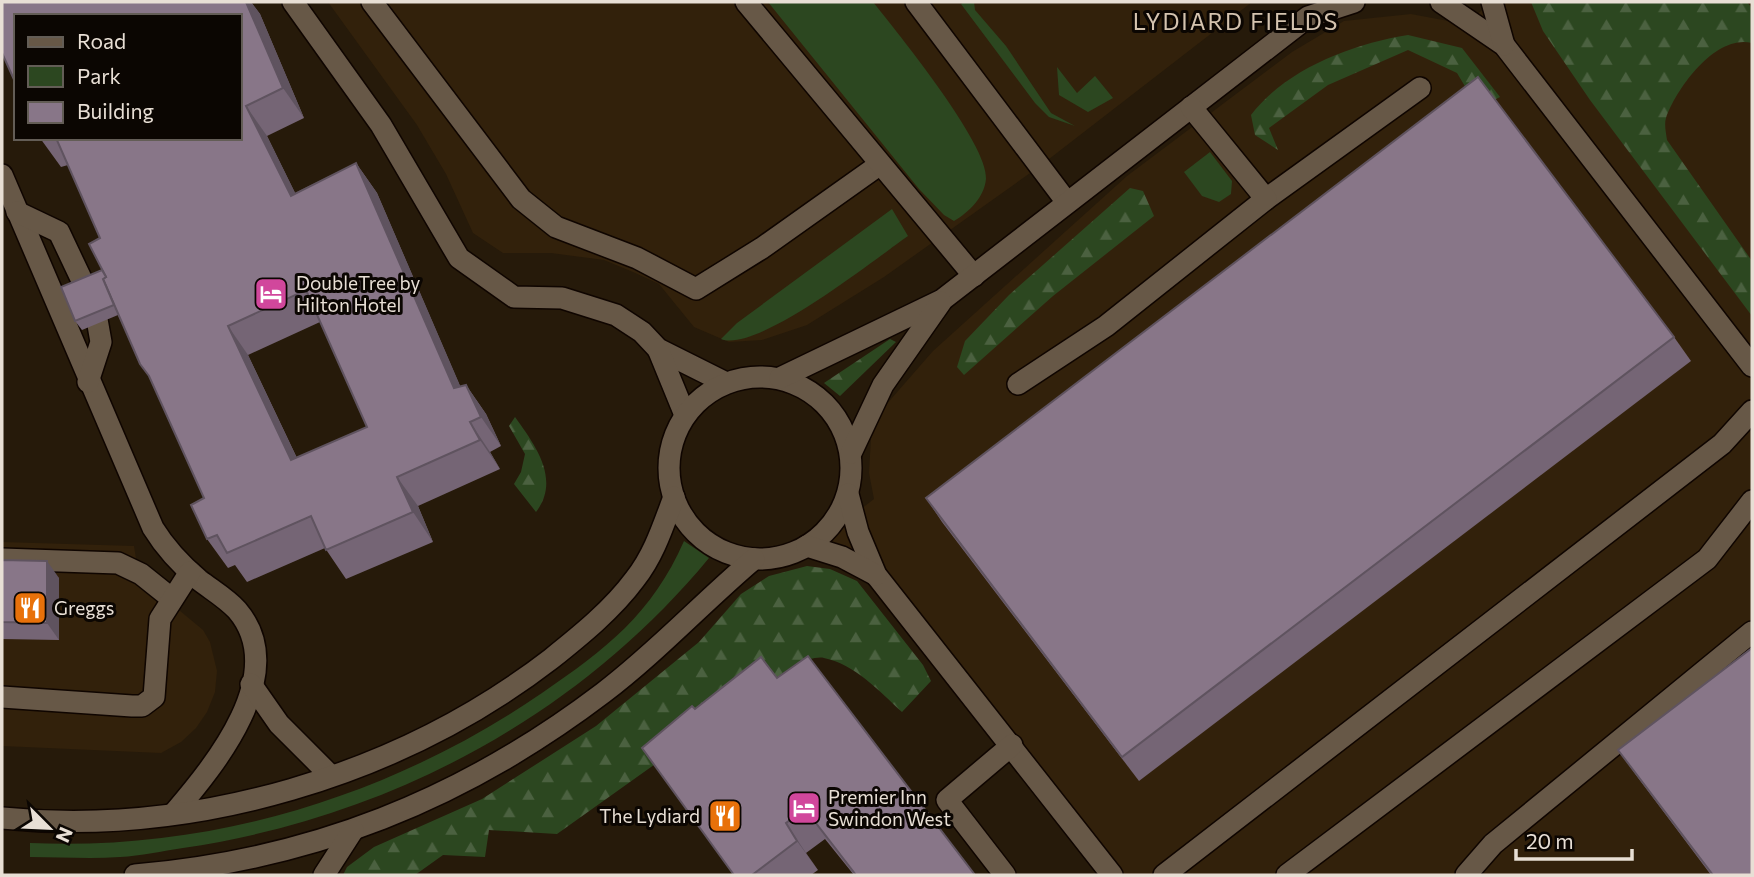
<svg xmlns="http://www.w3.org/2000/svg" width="1754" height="877" viewBox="0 0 1754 877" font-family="Commissioner,sans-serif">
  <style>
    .built { fill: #32210b }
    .green { fill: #2c4720 }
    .forest { fill: url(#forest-firs) }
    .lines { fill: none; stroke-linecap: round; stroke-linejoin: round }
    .minor-casing { stroke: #0f0500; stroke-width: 24 }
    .minor { stroke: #675847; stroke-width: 21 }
    .wall { fill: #756575; fill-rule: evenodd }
    .shaded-wall { fill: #5f535f }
    .building { fill: #887688; stroke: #5f535f; stroke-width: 2; fill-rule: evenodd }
    .labels { text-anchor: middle; stroke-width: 6; stroke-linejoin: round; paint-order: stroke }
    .poi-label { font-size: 19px; fill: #e8dfd5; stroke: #0b0602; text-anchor: start }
    .quarter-label { font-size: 23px; letter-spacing: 2px; fill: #d4c3af; stroke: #0b0602 }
  </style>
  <defs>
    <pattern id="forest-firs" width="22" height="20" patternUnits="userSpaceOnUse" patternTransform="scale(1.75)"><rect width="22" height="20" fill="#2c4720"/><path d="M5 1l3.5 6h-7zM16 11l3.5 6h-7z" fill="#4b6140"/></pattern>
  </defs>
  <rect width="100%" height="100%" fill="#261a0a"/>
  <g class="built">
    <path d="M328,2h924l-212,164 -156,111 -77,48 -45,15 -33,2 -35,-15 -35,-43 -26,-12 -29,-12 -53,-7h-48l-30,-20 -27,-59 -29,-49z"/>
    <path d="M1493,2h259v873h-652l-237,-311 -54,-15 65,-50 -5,-26 2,-35 14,-32 48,-55 194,-175 165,-124 52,-31 67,-7 53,10z"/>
    <path d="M2,542l132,4 5,31 64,53 7,12 7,29 -2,21 -8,20 -11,16 -15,14 -20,11 -159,-7z"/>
  </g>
  <g class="green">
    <path d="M768,2h105c24,30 116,143 113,177 -2,19 -17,33 -32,42l-10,-6 -25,-26z"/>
    <path d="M964,2h10l1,8 31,36 45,67 24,13 -26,-9 -14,-14 -74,-99z"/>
    <path d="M1057,67l20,26 18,-17 18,22 -25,14 -29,-17z"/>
    <path d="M1210,152l22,29 -1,13 -12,8 -17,-6 -18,-24z"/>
    <path d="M892,209l16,27c-33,23 -152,118 -187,103l16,-16z"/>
    <path d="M684,541l25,17c-132,160 -322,260 -526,290 -21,3 -42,8 -63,9 -30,2 -60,0 -90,0v-14c182,8 362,-47 512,-150 64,-44 110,-79 142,-152z"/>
  </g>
  <g class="forest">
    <path d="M1531,2h216l5,6v35c-36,-9 -75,44 -86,75 -2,6 0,15 1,22l85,121v55l-162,-216 -47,-69z"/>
    <path d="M1408,35l54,13 38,49 -22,11 -21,-35 -49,-23 -80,35 -59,43 9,22 -23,-15 -4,-20c35,-46 101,-71 157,-80z"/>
    <path d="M1130,188l13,3 11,25 -101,80 -89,79 -7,-8 8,-26 44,-46z"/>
    <path d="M890,339l6,3 -56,54 -16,-13z"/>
    <path d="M515,417c20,28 46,62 21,95l-22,-28 7,-12 4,-18 -16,-28z"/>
    <path d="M807,566l23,3 27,12 66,84 8,16 -29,31c-22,-20 -47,-48 -78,-54 -7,-2 -19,3 -27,5l-240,171 -68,-4 -4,27 -42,-2 -28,20h-72l4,-8 27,-20 108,-48 114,-73 103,-84 42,-48 28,-18z"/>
  </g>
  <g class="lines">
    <defs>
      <g id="minor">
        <path d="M293,2l88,123 78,133 55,39 48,1 54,17 26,17 16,17 68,34"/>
        <path d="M372,2l149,197 35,28 81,31 59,31 66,-41 117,-83"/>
        <path d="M746,2l228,274"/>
        <path d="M916,2l150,199"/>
        <path d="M1441,2l63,43 248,321"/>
        <path d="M1492,2l12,43"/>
        <path d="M2,175l151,353c13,21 27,36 46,52 13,10 27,18 38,30 54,63 -22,155 -63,203"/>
        <path d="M1266,199l154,-111"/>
        <path d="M17,212l42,20 36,76 6,34 -13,40"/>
        <path d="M658,349l27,66"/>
        <circle cx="760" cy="468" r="91"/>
        <path d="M780,378l162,-78 366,-283 46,-15"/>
        <path d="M1018,384l88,-58 160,-127 -75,-92"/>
        <path d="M851,453l32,-68 58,-83"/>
        <path d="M848,494l10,38 18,43 236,300"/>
        <path d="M807,546l35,11 34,18"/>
        <path d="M2,559l116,4 23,11 30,24"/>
        <path d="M251,684l28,40 52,52"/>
        <path d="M2,697l130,9h10l12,-9 6,-78 30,-47"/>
        <path d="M2,818c191,19 397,-42 549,-159 30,-24 61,-49 84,-80 19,-24 28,-53 39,-82"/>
        <path d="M135,875c176,-15 327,-75 468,-182 53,-40 100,-91 151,-134"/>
        <path d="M324,875l29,-45"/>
        <path d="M1005,875l-58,-75 65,-55"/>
        <path d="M1164,875l558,-431 30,-33"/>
        <path d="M1287,875l420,-316 45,-58"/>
        <path d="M1466,875l27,-31 259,-212"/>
      </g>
    </defs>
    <use href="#minor" class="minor-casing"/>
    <use href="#minor" class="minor"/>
  </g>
  <g class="wall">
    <path d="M2,2h249l9,12 44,104 -37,18 28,57 61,-30 21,30 83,193 6,-1 20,29 15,32 -11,6 10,17 -82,37 15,36 -87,37 -21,-31 -78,34 -12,-17 -7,3 -21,-29 -3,-41 -54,-120 -32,-63 -36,15 -7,-9 27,-51 -2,-32 -32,-73 -7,2 -21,-29h200zM320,322l47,105 -70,31 -49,-103z"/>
    <path d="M1674,337l17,24 -552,420 -197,-259 -16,-24z"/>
    <path d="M2,560l57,18v62l-57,-1z"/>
    <path d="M777,678l198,197h-121l-29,-36 -19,14 12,17 -7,5h-77l-92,-127 53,-39z"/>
    <path d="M1618,750l134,125h-41l-72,-96z"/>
  </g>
  <g class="shaded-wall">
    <path d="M246,2h5l9,12 44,104 -21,-30z"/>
    <path d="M246,106l21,30 44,89 -20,-29z"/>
    <path d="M356,163l21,30 97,225 -20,-30z"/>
    <path d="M228,326l20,29 64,135 -21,-30z"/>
    <path d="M466,385l20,29 15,32 -20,-29z"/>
    <path d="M470,422l20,30 10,17 -20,-29z"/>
    <path d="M397,477l21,29 15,36 -20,-30z"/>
    <path d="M47,561l12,17v62l-12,-17z"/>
    <path d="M786,823l20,30 12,17 -21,-29z"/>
  </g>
  <g class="building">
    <path d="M2,2h244l37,86 -37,18 45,90 65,-33 98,225 12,-3 15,32 -11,5 10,18 -83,37 16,35 -87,38 -15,-34 -84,37 -10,-18 -10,4 -16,-34 13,-7 -55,-122 -9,-12 -37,-85 3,-2 -17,-33 11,-6 -44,-100h184v-122h-224v68l-14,-31zM306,290l61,137 -76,33 -63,-134z"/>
    <path d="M1478,77l196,260 -552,420 -196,-259z"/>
    <path d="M102,270l4,7 -3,2 11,26 -39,16 -14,-34z"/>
    <path d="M2,560l45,1v62l-45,-1z"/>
    <path d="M1752,648v227h-39l-95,-125z"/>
    <path d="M808,656l167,219h-119l-51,-66 -19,14 11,18 -45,34h-18l-92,-127 50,-42 3,3 66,-52 16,21z"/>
  </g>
  <defs>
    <symbol id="hotel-square" viewBox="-11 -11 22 22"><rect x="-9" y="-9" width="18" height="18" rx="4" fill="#d1479c" stroke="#0b0602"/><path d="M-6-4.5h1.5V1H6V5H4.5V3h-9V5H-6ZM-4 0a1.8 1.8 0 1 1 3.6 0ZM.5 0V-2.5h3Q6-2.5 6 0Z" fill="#fff"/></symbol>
    <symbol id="restaurant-square" viewBox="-11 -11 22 22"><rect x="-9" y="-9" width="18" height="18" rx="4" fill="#e8710a" stroke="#0b0602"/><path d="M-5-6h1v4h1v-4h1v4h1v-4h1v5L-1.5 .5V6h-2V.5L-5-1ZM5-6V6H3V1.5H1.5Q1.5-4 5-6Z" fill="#fff"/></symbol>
  </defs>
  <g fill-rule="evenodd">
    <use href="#hotel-square" x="252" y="275" width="38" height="38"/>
    <use href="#restaurant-square" x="11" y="589" width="38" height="38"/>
    <use href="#hotel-square" x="785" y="789" width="38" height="38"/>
    <use href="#restaurant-square" x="706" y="797" width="38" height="38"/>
  </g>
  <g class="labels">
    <g class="poi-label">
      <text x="296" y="290">DoubleTree by<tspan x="296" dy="22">Hilton Hotel</tspan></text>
      <text x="54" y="615">Greggs</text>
      <text x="828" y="804">Premier Inn<tspan x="828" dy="22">Swindon West</tspan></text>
      <text x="700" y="823" text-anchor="end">The Lydiard</text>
    </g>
    <g class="quarter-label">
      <text x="1236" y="30">LYDIARD FIELDS</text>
    </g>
  </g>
  <rect width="1754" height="877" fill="none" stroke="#e8dfd5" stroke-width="7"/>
  <rect x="14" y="14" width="228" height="126" fill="#0b0602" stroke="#635d56" stroke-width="2"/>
  <rect x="28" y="37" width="35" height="10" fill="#675847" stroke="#635d56" stroke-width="2"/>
  <text x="77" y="49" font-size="21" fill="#e8dfd5">Road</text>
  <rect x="28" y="66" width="35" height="21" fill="#2c4720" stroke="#635d56" stroke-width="2"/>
  <text x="77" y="84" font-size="21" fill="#e8dfd5">Park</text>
  <rect x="28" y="102" width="35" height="21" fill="#887688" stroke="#635d56" stroke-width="2"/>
  <text x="77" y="119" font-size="21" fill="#e8dfd5">Building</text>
  <g transform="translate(49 828) rotate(114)" stroke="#0b0602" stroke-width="5" paint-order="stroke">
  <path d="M0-5L12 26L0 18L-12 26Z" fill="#e8dfd5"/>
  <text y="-10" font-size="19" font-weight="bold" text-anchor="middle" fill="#e8dfd5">N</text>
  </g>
  <path d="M1516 849v10h116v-10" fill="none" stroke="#e8dfd5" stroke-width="3.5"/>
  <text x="1526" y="849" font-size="21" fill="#e8dfd5" stroke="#0b0602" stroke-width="5" paint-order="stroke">20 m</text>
</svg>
